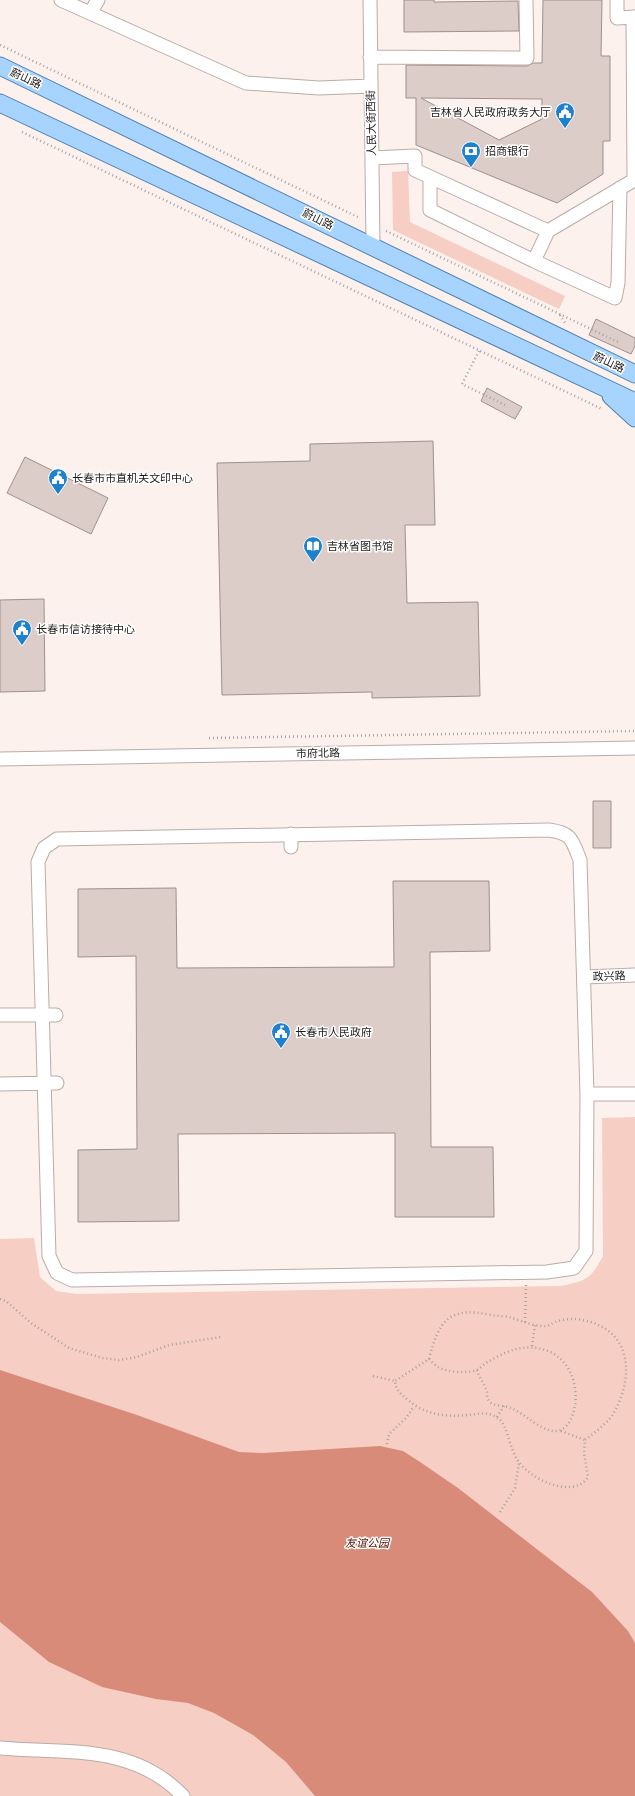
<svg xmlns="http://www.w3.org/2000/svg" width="635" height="1796" font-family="Bitter,'Noto Sans SC',serif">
<rect width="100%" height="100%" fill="#fdf1ee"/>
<!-- green -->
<path fill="#f6cec4" d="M408 171 410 222 565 296 559 309 393 230 392 172Z
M635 1117V1796H0V1239L34 1238 40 1277 56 1291 76 1294 561 1286C586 1281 591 1279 603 1256L602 1118Z"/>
<!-- water -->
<path fill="#d98b79" d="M0 1370 137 1415 239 1452 263 1453 380 1446 403 1451 420 1462 458 1488 592 1592 628 1631 635 1643V1796H315L286 1762 253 1735 214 1713 188 1703 156 1699 102 1687 49 1662 0 1622Z"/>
<!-- building -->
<path fill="#dccdc9" stroke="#9e908d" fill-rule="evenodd" d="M404 0H434V2L518 1 519 31 404 32Z
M543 0H602L601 56H610V141H603V174L557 203 416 145V98H406V65L527 66 533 63H542ZM421 98 542 99V119L499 140Z
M596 319 635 338V346L631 354 589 335Z
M487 388 522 407 515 419 481 401Z
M433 441 435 525H405L407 603 478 602 480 696 372 698V692L222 695 217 463 310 461V444Z
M25 457 108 498 91 534 7 493Z
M44 599 45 691 0 692V600Z
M593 801H611V848H593Z
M393 881H489L490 951 430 952 431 1147H493L494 1217H395V1133L178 1134 179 1221 78 1222V1150L137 1149 136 956 78 957V889L176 888 177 968 394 967Z"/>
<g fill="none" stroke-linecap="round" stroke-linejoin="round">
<!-- minor casing -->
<g stroke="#baaca8" stroke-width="15">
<path id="minor" d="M61 0 246 83 319 88 371 86
M370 0 373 246
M617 0V18L635 17
M90 13 98 0
M370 57 527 58 526 0
M372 158 415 156V170L548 231 534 261 430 210V177
M548 231 634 180 633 17
M534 261 615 298 618 283 620 188
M0 759 635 748
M549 830C572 833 572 840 580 860L587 1094 586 1251 574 1268 547 1272 72 1280 57 1273 49 1256 38 862 44 848 57 839Z
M291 847V834
M584 977 635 975
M0 1015H56
M0 1084 57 1083
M587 1094H635
M0 1748C66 1754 132 1743 183 1796"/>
</g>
<!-- major casing -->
<g stroke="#5181ae" stroke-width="19">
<path id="major" d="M0 66 635 374
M0 103 635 402
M611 396 635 418"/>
</g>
<!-- path -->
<path stroke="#aaa19e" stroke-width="2.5" stroke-dasharray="1 3" stroke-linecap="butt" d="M0 45 360 218
M22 132 602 409
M386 231 618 342
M560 315 566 324
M479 351 462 384 505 405
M209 738 635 731
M0 1299 6 1301 31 1323 69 1348 102 1358 119 1360 137 1357 169 1345 221 1337
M525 1322 526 1285
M532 1346 535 1325
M429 1359C432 1362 435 1365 438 1367 447 1372 467 1374 477 1370 480 1369 483 1365 486 1363 492 1359 499 1356 505 1353 534 1340 566 1350 574 1383 577 1396 576 1409 570 1421 554 1447 529 1415 511 1408 505 1405 493 1407 489 1401 487 1398 487 1394 487 1392 485 1384 479 1378 477 1370
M373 1376 395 1381C396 1391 401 1394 408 1400 425 1415 446 1417 468 1415 478 1414 488 1411 498 1418 508 1425 509 1448 518 1461 530 1479 573 1500 588 1477L584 1453 585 1440C594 1433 605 1425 612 1416 635 1378 633 1329 582 1320 574 1318 563 1319 555 1322 549 1325 548 1327 541 1326 531 1325 522 1321 512 1318 506 1316 498 1316 491 1315 449 1306 439 1320 429 1359L395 1381
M497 1417 504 1406
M561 1431 585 1440
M387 1444 389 1434 407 1417 414 1406
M500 1512 515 1488 519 1463"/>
<!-- minor -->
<use href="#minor" stroke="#fff" stroke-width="13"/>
<!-- major -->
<use href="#major" stroke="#a6d4fe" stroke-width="17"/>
</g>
<!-- icons -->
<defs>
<g id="civic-pin" transform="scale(1)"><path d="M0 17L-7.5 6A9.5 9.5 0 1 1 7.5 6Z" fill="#1e81cd" stroke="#fff"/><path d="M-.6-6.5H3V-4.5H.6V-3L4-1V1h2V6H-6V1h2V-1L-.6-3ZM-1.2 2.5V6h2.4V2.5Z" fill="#fff"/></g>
<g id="bank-pin" transform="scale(1)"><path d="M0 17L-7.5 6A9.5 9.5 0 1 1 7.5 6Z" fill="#1e81cd" stroke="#fff"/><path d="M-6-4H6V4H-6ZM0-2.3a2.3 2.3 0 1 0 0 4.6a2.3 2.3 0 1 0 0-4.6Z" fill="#fff"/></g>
<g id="library-pin" transform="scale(1)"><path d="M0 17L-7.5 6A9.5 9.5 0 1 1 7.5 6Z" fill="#1e81cd" stroke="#fff"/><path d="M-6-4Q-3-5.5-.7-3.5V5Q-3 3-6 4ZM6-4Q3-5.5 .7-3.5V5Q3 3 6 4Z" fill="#fff"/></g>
</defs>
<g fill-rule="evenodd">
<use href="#civic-pin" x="565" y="112"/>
<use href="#bank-pin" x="471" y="151"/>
<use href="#civic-pin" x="58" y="478"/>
<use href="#library-pin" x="313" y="546"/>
<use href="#civic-pin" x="22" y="629"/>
<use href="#civic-pin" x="281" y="1032"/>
</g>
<g text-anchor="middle" stroke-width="3" stroke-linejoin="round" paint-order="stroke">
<!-- street labels -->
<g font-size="11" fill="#201b1a" stroke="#fff">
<text transform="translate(26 78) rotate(25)" y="4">蔚山路</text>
<text transform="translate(371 123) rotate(-91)" y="4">人民大街西街</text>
<text transform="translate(318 219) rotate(26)" y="4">蔚山路</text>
<text transform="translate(609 362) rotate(25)" y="4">蔚山路</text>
<text transform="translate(318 753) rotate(-1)" y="4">市府北路</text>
<text transform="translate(609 976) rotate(-2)" y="4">政兴路</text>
</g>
<!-- poi labels -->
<g font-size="11" fill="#201b1a" stroke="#fff" text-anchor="start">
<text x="551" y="116" text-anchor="end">吉林省人民政府政务大厅</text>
<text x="485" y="155">招商银行</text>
<text x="72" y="482">长春市市直机关文印中心</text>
<text x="327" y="550">吉林省图书馆</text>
<text x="36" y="633">长春市信访接待中心</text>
<text x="295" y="1036">长春市人民政府</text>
</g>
<!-- park labels -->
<g font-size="11" font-style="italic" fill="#581205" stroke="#fff">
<text x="367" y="1547">友谊公园</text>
</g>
</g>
</svg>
